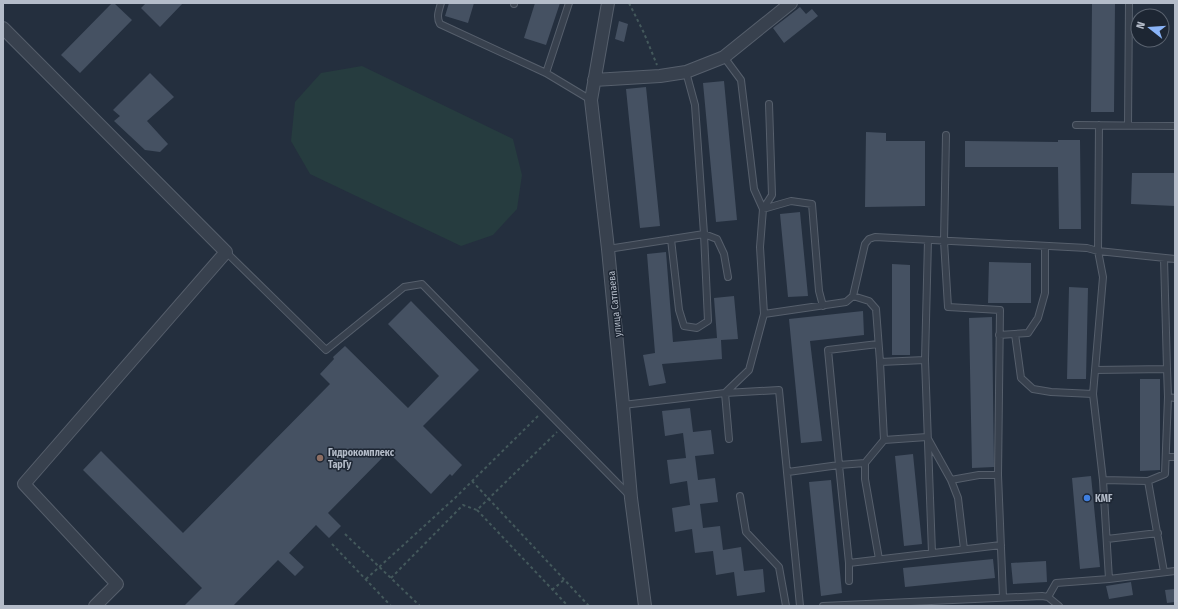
<svg xmlns="http://www.w3.org/2000/svg" width="1178" height="609" font-family="'Fira Sans Condensed',sans-serif">
<rect width="100%" height="100%" fill="#242f3e"/>
<!-- green -->
<path fill="#263c3f" d="M362 66 513 139 522 175 517 209 493 235 461 246 310 174 291 141 295 102 321 73Z"/>
<!-- building -->
<path fill="#455162" d="M112 3H114L132 20 80 73 61 55Z
M146 3H183L160 27 141 8Z
M449 3H474L468 23 445 16Z
M535 3H560L546 45 524 38Z
M1092 3H1115L1114 112H1091Z
M800 7 806 14 812 9 818 16 784 43 773 28Z
M619 21 628 24 624 42 615 39Z
M150 73 174 97 147 121 168 144 160 152 145 150 114 121 120 116 113 110Z
M724 81 737 220 716 222 703 83Z
M646 87 660 226 640 228 626 89Z
M866 132 886 133V141H925V206L865 207Z
M1058 140H1080L1081 229H1059L1058 167H965V141L1058 142Z
M1132 173H1175V206L1131 204Z
M800 212 808 296 788 297 780 214Z
M666 252 673 342 717 338 714 298 734 296 738 339 721 340 722 359 662 364 666 383 649 386 643 355 655 353 647 254Z
M989 262 1031 263V303H988Z
M892 264 910 265V355H892Z
M1069 287 1088 288 1086 379H1067Z
M411 301 479 370 423 426 462 465 452 476 450 474 431 494 388 452 328 513 341 526 329 538 316 525 289 553 304 567 295 576 278 560 233 606H184L202 588 83 470 101 451 183 533 330 384 320 374 334 359 333 357 345 346 408 408 439 376 388 324Z
M863 311 864 335 810 341 822 441 801 443 789 319Z
M992 317 994 467 972 468 969 318Z
M1140 379H1160V470L1140 471Z
M690 408 693 432 711 430 714 454 695 456 698 480 715 478 718 502 700 504 703 528 720 526 723 550 741 547 744 571 763 569 765 592 737 596 734 572 716 575 713 551 695 553 692 529 675 532 672 508 690 505 687 481 670 484 667 460 686 458 683 433 665 436 662 411Z
M913 454 922 544 904 546 895 456Z
M1091 476 1100 567 1080 569 1072 478Z
M831 480 842 593 821 596 809 482Z
M993 559 995 578 905 587 903 568Z
M1046 561 1047 582 1013 584 1011 563Z
M1131 582 1133 595 1109 599 1106 586Z
M1175 589V602L1167 603 1165 590Z"/>
<g fill="none" stroke-linecap="round" stroke-linejoin="round">
<!-- service casing -->
<g stroke="#565f6c" stroke-width="8">
<path id="service" d="M441 3C439 10 436 17 440 24L546 73 591 100
M514 4V3
M724 57 741 80 754 189 763 209 791 201 812 204 819 291 823 306
M686 72 695 105 704 234 717 239 724 254 728 277
M546 73 569 3
M1076 125 1175 126
M1128 125 1129 3
M946 135 944 241 948 307 1000 310 998 475 1003 597
M928 240 925 360 932 553
M608 249 704 234 708 321 697 328 684 326 679 310 671 239
M226 252 326 350 404 287 422 284 630 496
M1164 258 1167 369
M853 296 869 301 876 309 880 362
M764 314 760 247 763 209 772 195 769 104
M1015 334 1021 378 1033 389 1051 392 1093 394
M999 335 1028 333 1038 318 1045 293V246
M878 344 828 350 839 465 865 463 884 440
M925 360 880 362 884 440 927 437 951 480 958 498 964 549
M1095 370 1167 369 1168 397
M623 405 725 393 779 390 800 606
M729 439 725 393 749 370 764 314 846 302 853 296 865 244 869 239 875 237 1087 248 1098 251 1175 259
M1166 457H1175
M865 463V479L879 559
M788 472 839 465 849 563V581
M951 480 979 475H998
M1103 480 1148 481 1165 474 1168 397 1175 398
M1148 481 1164 572
M740 496 746 532 779 567 786 606
M1107 539 1158 533
M849 563 1001 545
M1109 579 1175 571
M1048 597 1056 583 1109 579 1103 480 1093 394 1103 277 1098 251 1099 125
M823 606 1042 596 1048 597 1059 606"/>
</g>
<!-- minor casing -->
<g stroke="#565f6c" stroke-width="14">
<path id="minor" d="M608 3 591 100 608 249 623 405 631 498 645 606
M3 28 226 252 24 484 117 584 95 606
M594 80 660 76 686 72 724 57 791 3"/>
</g>
<!-- path -->
<path stroke="#44595c" stroke-width="2" stroke-dasharray="3 3" stroke-linecap="butt" d="M629 3 644 33 657 65
M472 481 589 606
M477 510 568 606
M345 534 420 606
M332 544 391 606
M391 578 463 505 477 510 557 432
M366 579 455 498 539 415
M552 590 565 579"/>
<!-- service -->
<use href="#service" stroke="#38414e" stroke-width="6"/>
<!-- minor -->
<use href="#minor" stroke="#38414e" stroke-width="12"/>
</g>
<!-- markers -->
<circle fill="#8d6e63" stroke="#1d2633" stroke-width="1.5" cx="320" cy="458" r="4"/>
<circle fill="#3f7fe0" stroke="#1d2633" stroke-width="1.5" cx="1087" cy="498" r="4"/>
<g text-anchor="middle" stroke-width="3" stroke-linejoin="round" paint-order="stroke">
<!-- street labels -->
<g font-size="10" fill="#b4bcc9" stroke="#1d2633">
<text transform="translate(614 304) rotate(-96)" y="4">улица Сатпаева</text>
</g>
<!-- poi labels -->
<g font-size="10" font-weight="bold" fill="#b4bcc9" stroke="#1d2633" text-anchor="start">
<text x="328" y="456">Гидрокомплекс<tspan x="328" dy="12">ТарГу</tspan></text>
<text x="1095" y="502">KMF</text>
</g>
</g>
<!-- border -->
<rect width="1178" height="609" fill="none" stroke="#b4bcc9" stroke-width="8"/>
<!-- north arrow -->
<g transform="translate(1150 28) rotate(287)"><circle r="19" fill="#1d2633" stroke="#59626f"/>
<path d="M0-3L7 15L0 10L-7 15Z" fill="#8ab4f8"/>
<text y="-6" font-size="11" font-weight="bold" text-anchor="middle" fill="#b4bcc9">N</text>
</g>
</svg>
